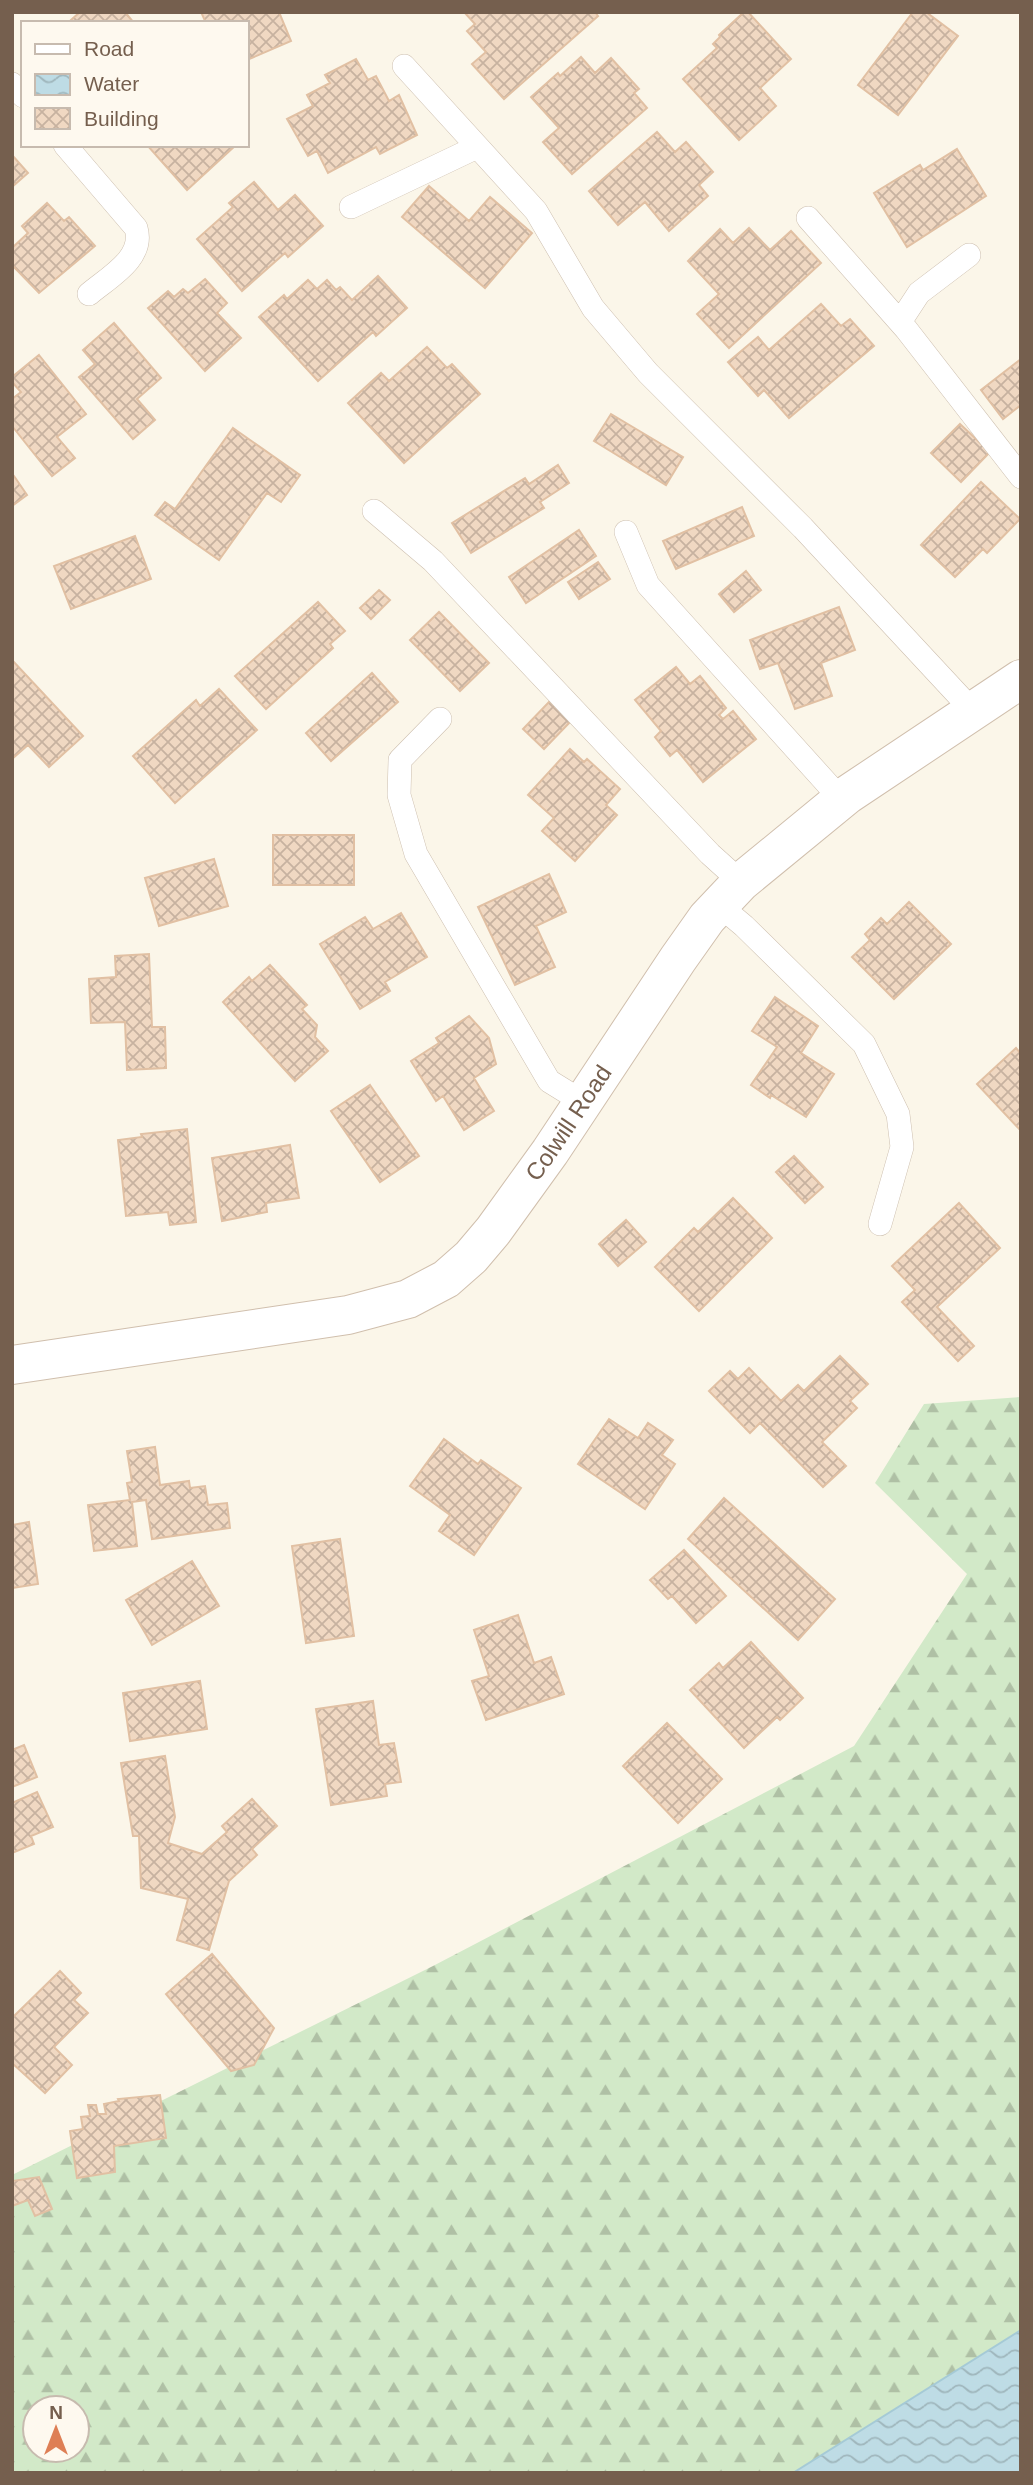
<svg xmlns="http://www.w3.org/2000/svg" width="1033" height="2485" font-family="Arial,sans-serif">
<defs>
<pattern id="forest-firs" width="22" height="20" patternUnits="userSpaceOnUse" patternTransform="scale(1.75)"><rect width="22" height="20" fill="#d2e9c8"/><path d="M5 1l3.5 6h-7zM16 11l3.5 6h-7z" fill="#afc0a5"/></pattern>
<pattern id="water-waves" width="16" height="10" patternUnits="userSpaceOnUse" patternTransform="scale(1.75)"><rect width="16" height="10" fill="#bedce5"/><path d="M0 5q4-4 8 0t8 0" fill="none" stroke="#9fb6bc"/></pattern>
<pattern id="building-cross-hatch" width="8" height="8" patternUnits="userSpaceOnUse" patternTransform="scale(1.75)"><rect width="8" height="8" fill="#f0d8c2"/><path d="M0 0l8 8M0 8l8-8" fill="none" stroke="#c7b2a0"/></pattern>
</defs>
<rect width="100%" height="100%" fill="#fbf6e9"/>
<!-- forest -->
<path fill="url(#forest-firs)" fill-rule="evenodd" d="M1021 1397V2330L793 2473H12V2175L433 1966 854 1746 967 1574 875 1483 924 1404ZM35 2408H77V2450H35Z"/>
<!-- water -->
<path fill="url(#water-waves)" stroke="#a5cad6" stroke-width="2" d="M1021 2330V2473H793Z"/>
<!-- building -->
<path fill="url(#building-cross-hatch)" stroke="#e1c0a3" stroke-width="2" d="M125 12 134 23H73L71 20 80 12Z
M201 12H279L291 41 247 60V23H206Z
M464 12H595L598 16 504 99 472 64 486 52 467 31 475 24Z
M744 12H748L791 59 760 88 776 106 739 140 683 79 717 48 713 44 720 37 719 35Z
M913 12H926L958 36 898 115 858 85Z
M581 57 595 73 611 58 639 89 634 93 647 108 572 174 543 142 559 128 531 97 558 73 560 76Z
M356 59 368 80 376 76 389 101 399 95 417 135 380 154 376 147 328 173 317 151 308 156 287 119 313 106 307 95 330 83 325 75Z
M657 132 675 152 686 142 713 172 699 185 708 196 669 231 645 202 618 225 589 191Z
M147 145H236L187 190Z
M957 149 986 196 907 247 874 193 920 165 923 170Z
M12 155 28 173 12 187Z
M254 182 278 210 295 195 323 226 288 257 285 253 242 291 197 239 233 207 229 203Z
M429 186 469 221 490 197 532 233 485 288 402 217Z
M47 203 64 221 69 217 95 246 39 293 12 265V248L28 233 22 226Z
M749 228 770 250 791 231 821 263 729 348 697 314 719 294 688 261 720 229 733 243Z
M378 276 407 308 376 336 373 332 318 381 259 317 284 295 287 299 308 280 317 289 327 280 336 290 340 287 352 300Z
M205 279 227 303 217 313 241 338 205 371 148 308 168 291 174 297 183 289 188 293Z
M821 304 841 326 850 319 874 346 789 418 764 390 758 396 728 362 758 337 769 350Z
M114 323 161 378 137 399 155 420 133 439 79 377 95 364 83 350Z
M427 347 447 368 452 364 480 394 404 463 348 403 381 373 389 381Z
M39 355 86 414 57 437 75 458 52 476 12 426V399L21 392 12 382V377Z
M1021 359V405L1003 419 981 390Z
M611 414 683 457 666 485 594 441Z
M960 424 990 452 961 482 931 453Z
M233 428 300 475 281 502 267 493 219 560 155 515 165 502 175 509Z
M558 465 569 483 540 502 544 508 471 553 452 523 525 478 529 484Z
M14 476 27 495 12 506V477Z
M981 482 1020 519 987 553 983 549 955 577 921 545Z
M742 507 754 536 676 569 663 541Z
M579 530 596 556 526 603 509 577Z
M135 536 151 579 71 609 54 566Z
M598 562 610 579 579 599 568 582Z
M746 571 761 590 734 612 719 594Z
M379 590 390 600 371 619 360 608Z
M318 602 345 631 330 644 333 648 266 709 235 676Z
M839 607 855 650 821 663 832 696 795 709 778 663 760 669 750 640Z
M439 612 489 663 460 691 410 640Z
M12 660 83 736 49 767 28 745 12 759Z
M676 667 690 684 700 676 726 708 719 715 723 719 733 711 756 739 703 782 677 750 670 756 655 737 661 731 635 700Z
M372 673 398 702 331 761 306 733Z
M219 689 257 730 175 803 133 756 196 700 200 706Z
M550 701 571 721 544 749 523 729Z
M570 749 584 762 587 759 620 789 606 805 617 815 575 861 542 831 554 818 528 795Z
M273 835H354V885H273Z
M214 859 228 906 159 926 145 878Z
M549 874 566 912 536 926 555 967 515 985 478 907Z
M909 902 951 944 894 999 852 957 870 940 865 934 881 918 887 924Z
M401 913 427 957 385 982 390 991 360 1009 320 944 365 917 373 929Z
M149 954 152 1027H165L166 1068 127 1070 125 1022 91 1023 89 979 116 977 115 956Z
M270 965 307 1005 302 1009 317 1025 315 1037 328 1051 295 1081 223 1002 249 977 252 981Z
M775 997 818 1026 801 1053 834 1074 806 1117 771 1095 770 1098 751 1085 777 1047 752 1031Z
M469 1016 489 1038 496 1064 474 1078 494 1111 464 1130 443 1096 436 1101 411 1061 439 1043 436 1038Z
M1016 1048 1021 1054V1131L977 1084Z
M370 1085 419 1156 380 1182 331 1111Z
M187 1129 196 1222 170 1225 168 1212 126 1216 118 1140 142 1137 141 1134Z
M290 1145 299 1198 266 1203 267 1212 222 1221 212 1158Z
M794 1156 823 1187 805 1203 776 1172Z
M733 1198 772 1238 699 1311 655 1267 694 1228 698 1232Z
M959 1203 1000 1248 937 1307 974 1346 958 1361 902 1302 915 1290 892 1266Z
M626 1220 646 1242 618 1266 599 1244Z
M840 1356 868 1384 850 1401 857 1408 822 1442 846 1466 823 1487 760 1423 750 1433 709 1391 730 1371 738 1379 749 1368 781 1401 798 1385 804 1391Z
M609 1419 638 1438 648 1423 673 1440 662 1455 675 1464 645 1509 578 1464Z
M444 1439 478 1464 481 1460 521 1488 474 1555 439 1531 450 1515 410 1486Z
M155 1447 160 1485 189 1481 190 1488 205 1486 208 1505 227 1503 230 1528 152 1539 146 1500 132 1502 137 1546 94 1551 88 1505 130 1500 127 1483 132 1482 127 1451Z
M724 1498 835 1599 798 1640 688 1539Z
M29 1522 38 1584 12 1588V1525Z
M340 1539 354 1636 306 1643 292 1546Z
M684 1550 726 1596 696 1623 672 1596 668 1599 650 1580Z
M192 1561 219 1606 152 1645 126 1600Z
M518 1615 534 1663 551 1657 564 1694 486 1720 472 1681 489 1676 474 1630Z
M751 1642 803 1698 780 1720 777 1717 744 1748 690 1690 719 1663 723 1668Z
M200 1681 207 1729 130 1741 123 1693Z
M373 1701 379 1745 394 1743 401 1782 385 1784 387 1796 331 1805 316 1709Z
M667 1723 722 1779 678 1823 623 1766Z
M24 1745 37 1777 12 1787V1750Z
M165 1756 175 1817 168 1843 202 1854 227 1832 222 1826 252 1799 277 1826 252 1849 257 1855 229 1881 209 1950 177 1940 188 1899 141 1888 139 1836H133L121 1763Z
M37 1792 53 1827 31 1836 34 1844 12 1853V1803Z
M212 1954 274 2028 254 2065 231 2071 166 1994Z
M60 1971 81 1993 74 2000 88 2013 54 2047 72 2065 45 2093 12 2063V2018Z
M160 2095 166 2138 114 2146 115 2172 77 2178 70 2131 83 2129 81 2117 90 2116 88 2105H96L98 2114H106L104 2104 119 2101 118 2099Z
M39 2177 52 2209 35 2216 28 2200 12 2206V2181Z"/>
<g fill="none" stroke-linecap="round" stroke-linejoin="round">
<!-- lane casing -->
<g stroke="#cdbfaf" stroke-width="24">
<path id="lane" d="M404 66 536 211 593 308 648 373 803 528 973 711
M12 84 23 96
M65 145 136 228C145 258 109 277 89 294
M351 207 477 147
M808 218 906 329 1021 477
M900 322 919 293 969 255
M374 511 433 561 710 854 741 882
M626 532 648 585 841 799
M440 719 400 760 399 795 416 854 549 1081 583 1102
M719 905 744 926 864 1044 898 1114 902 1147 880 1224"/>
</g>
<!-- secondary casing -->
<g stroke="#d0bfad" stroke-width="40">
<g id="secondary">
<path id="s1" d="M12 1365 348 1315 408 1299 446 1279 471 1257 493 1231 550 1152 678 959 707 918 741 882 847 795 1021 679"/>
</g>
</g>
<!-- lane -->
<use href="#lane" stroke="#fff" stroke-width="23"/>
<!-- secondary -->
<use href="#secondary" stroke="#fff" stroke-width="38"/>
</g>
<g text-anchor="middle" stroke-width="5" stroke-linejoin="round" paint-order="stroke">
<!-- street labels -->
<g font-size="24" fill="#755f4e" stroke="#fef9ef">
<text dy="8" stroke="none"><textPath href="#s1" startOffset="644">Colwill Road</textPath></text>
</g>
</g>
<!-- border -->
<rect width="1033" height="2485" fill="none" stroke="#755f4e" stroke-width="28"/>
<!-- legend -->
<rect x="21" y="21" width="228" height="126" fill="#fef9ef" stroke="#c7bbaf" stroke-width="2"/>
<rect x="35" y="44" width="35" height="10" fill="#ffffff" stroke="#c7bbaf" stroke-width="2"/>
<text x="84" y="56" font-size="21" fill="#755f4e">Road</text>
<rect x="35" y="74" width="35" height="21" fill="url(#water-waves)" stroke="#c7bbaf" stroke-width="2"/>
<text x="84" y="91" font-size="21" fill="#755f4e">Water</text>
<rect x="35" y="108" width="35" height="21" fill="url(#building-cross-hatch)" stroke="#c7bbaf" stroke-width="2"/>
<text x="84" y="126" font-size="21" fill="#755f4e">Building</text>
<!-- north arrow -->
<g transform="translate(56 2429)"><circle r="33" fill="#fef9ef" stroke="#c7bbaf" stroke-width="2"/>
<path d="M0-5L12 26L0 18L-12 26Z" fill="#de7f55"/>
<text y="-10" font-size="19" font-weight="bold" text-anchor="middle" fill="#755f4e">N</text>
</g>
</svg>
